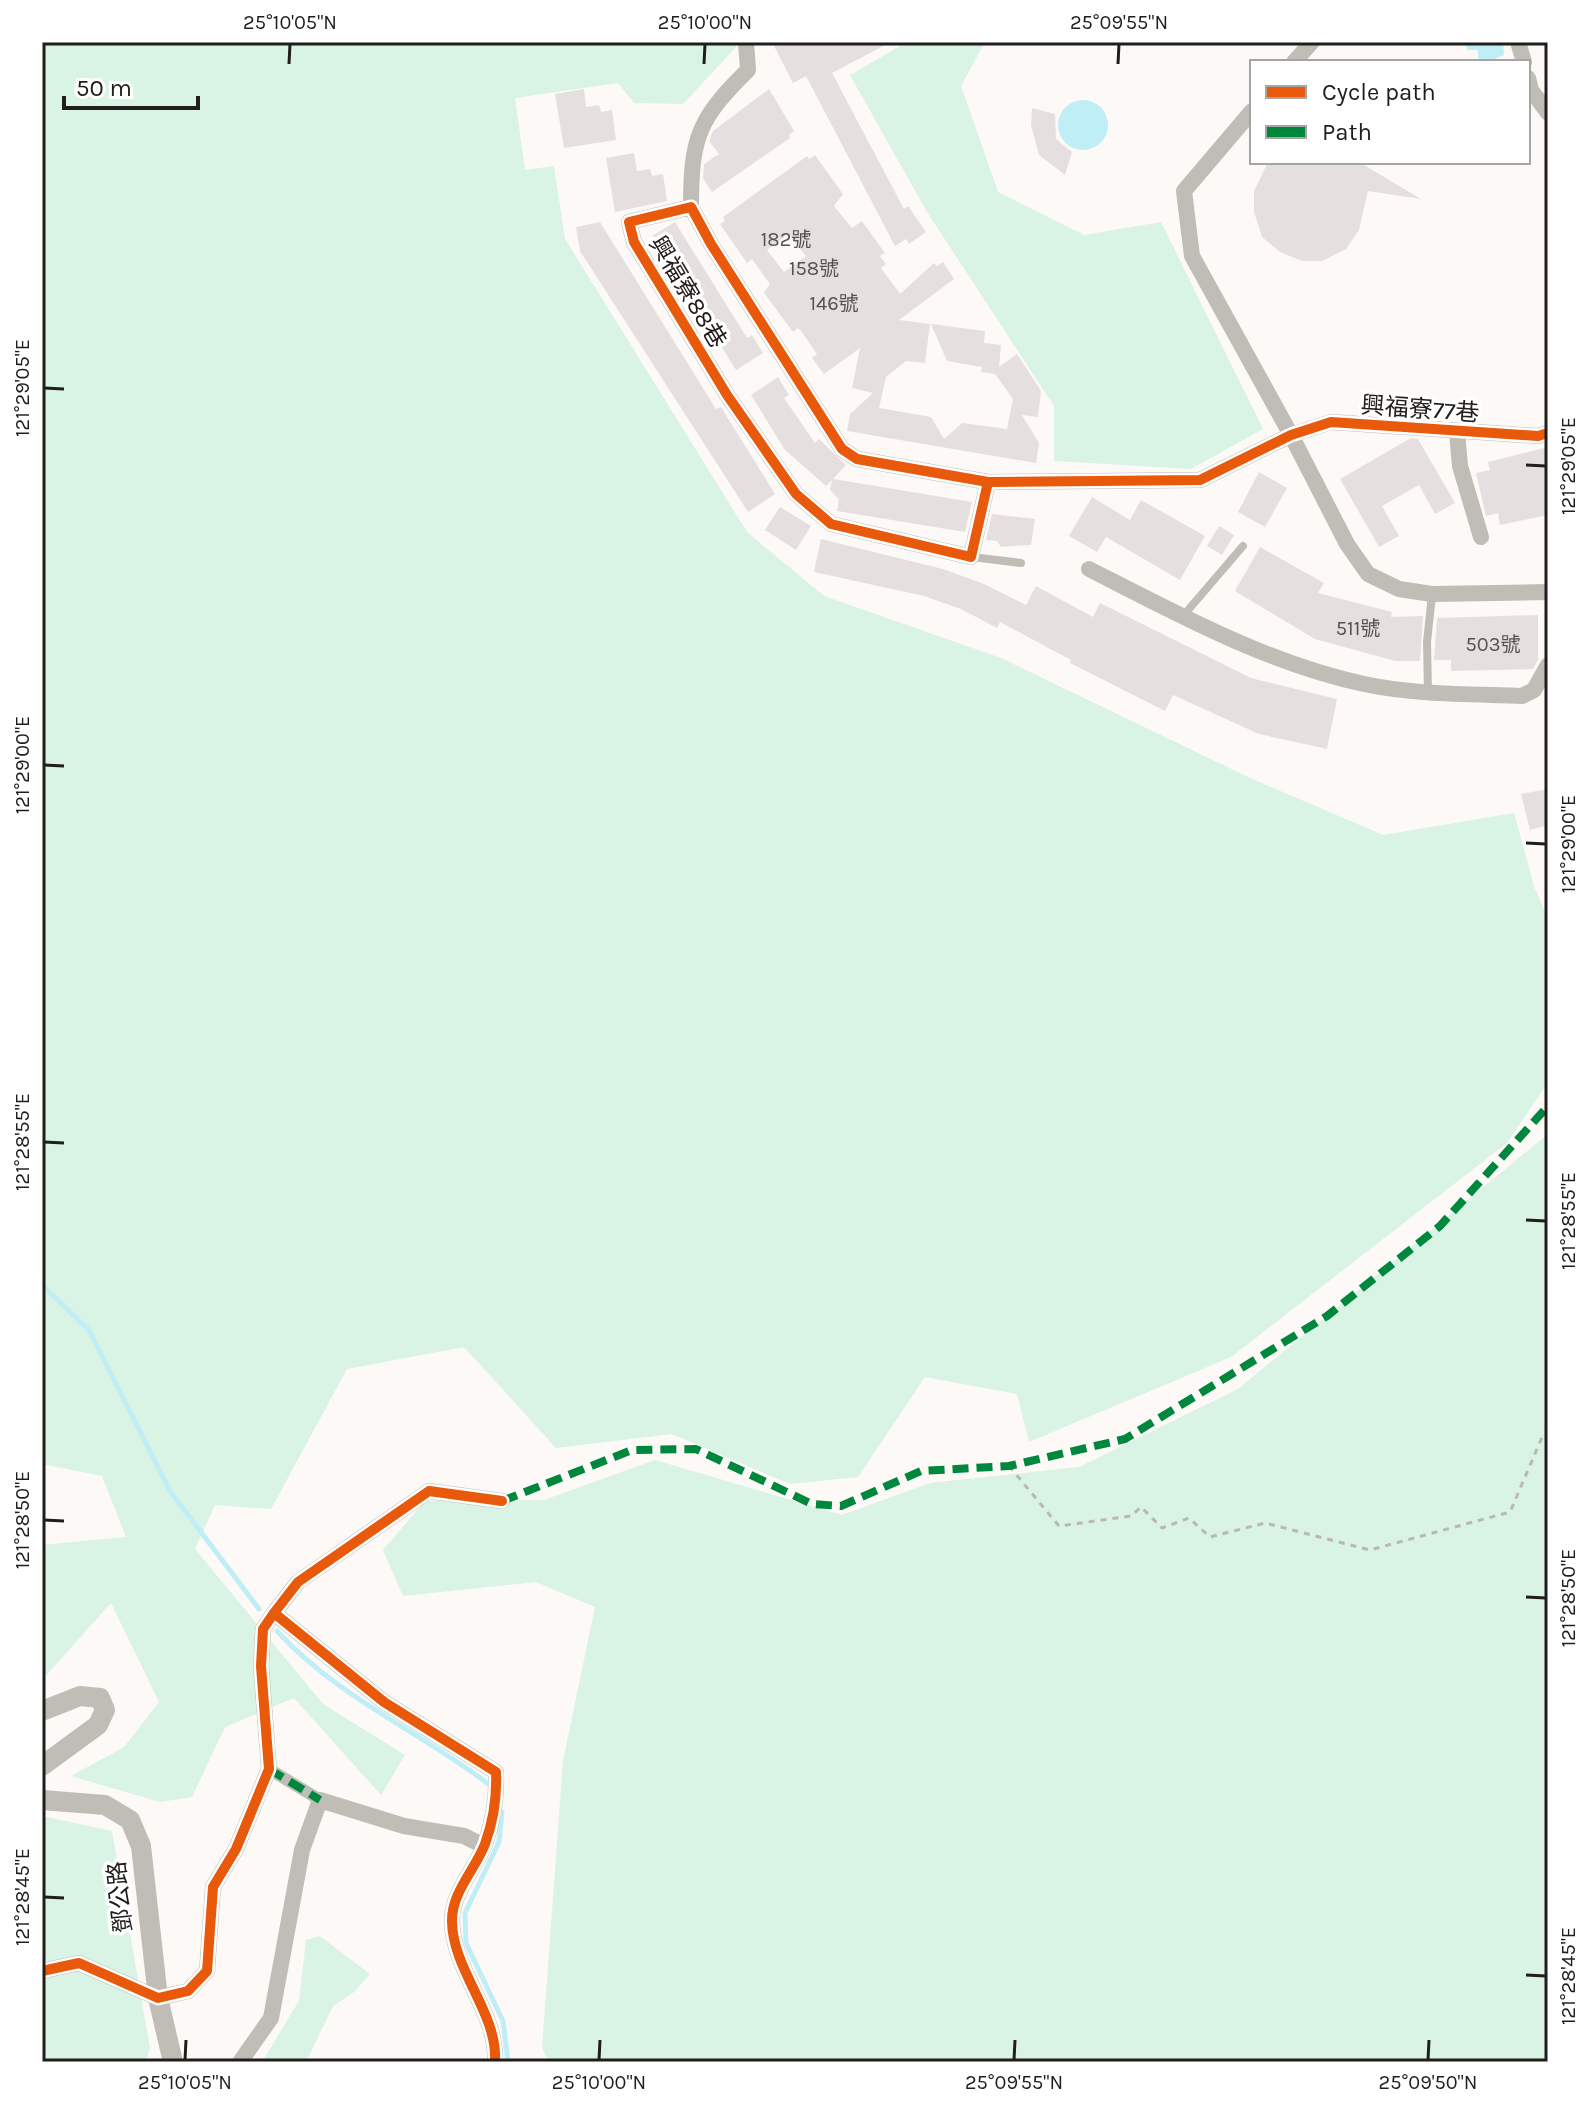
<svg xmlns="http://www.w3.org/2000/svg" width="1590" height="2104" font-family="Karla,'Noto Sans TC',sans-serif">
<rect width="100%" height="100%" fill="#fcf9f7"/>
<!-- green -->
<path fill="#d9f3e4" d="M42 42H736V47L683 104 634 103 618 83 515 98 525 170 554 166 565 239 747 532 824 596 1001 658 1250 778 1383 835 1514 813 1535 889 1548 918V1082L1507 1143 1231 1357 1029 1442 1017 1394 925 1377 858 1477 790 1484 672 1434 556 1448 464 1347 347 1369 271 1509 215 1505 195 1549 323 1704 405 1755 381 1795 294 1698 225 1727 192 1797 160 1802 71 1776 124 1747 159 1702 111 1603 42 1680V1545L126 1537 102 1476 42 1464Z
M907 42H985L961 86 998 192 1084 235 1161 222 1263 429 1191 469 1054 461V406L927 212 850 75Z
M1548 1134V2062H549L542 2048 563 1761 595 1607 536 1582 403 1596 383 1550 425 1501 544 1500 655 1460 842 1515 930 1483 1079 1467 1238 1389Z
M42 1816 112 1831 150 2048 146 2062H42Z
M320 1936 370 1974 354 1992 333 2006 306 2062H262L299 2001 306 1940Z"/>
<!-- water -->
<path fill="#c0eef6" d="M1468 42H1503L1504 55 1489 61 1478 58V50H1468L1465 44Z
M1058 125a25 25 0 1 1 50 0a25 25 0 1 1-50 0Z"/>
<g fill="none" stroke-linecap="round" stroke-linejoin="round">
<!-- stream -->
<path stroke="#c0eef6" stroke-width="5" d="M42 1285 89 1330 170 1491 259 1609
M277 1631C337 1697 421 1732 491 1786
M502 1812 499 1842 465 1913 466 1943 503 2021 508 2062"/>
</g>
<!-- building -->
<path fill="#e5e0df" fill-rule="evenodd" d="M772 42H891L832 73 904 209 908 206 926 232 909 244 906 239 895 246 806 76 793 83Z
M584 89 586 107 599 105 601 112 612 110 616 140 564 148 555 94Z
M769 89 794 131 789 135 790 138 712 192 703 178 704 164 719 154 709 141 713 131Z
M1032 108 1055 114 1056 139 1072 152 1065 175 1039 155 1031 125Z
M634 153 637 171 650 169 652 176 663 174 667 201 615 212 606 158Z
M815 155 843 194 834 206 852 228 862 221 885 253 880 256 886 264 881 268 900 294 934 263 937 266 943 262 954 279 899 320 930 324 925 363 906 361 886 377 879 408 931 417 944 439 962 423 1007 429 1013 399 995 374 981 372 982 367 947 361 931 324 985 331 984 343 1001 345 999 367 1017 354 1041 391 1038 417 1022 415 1039 443 1036 463 847 431 850 414 873 393 852 388 860 348 824 374 812 358 817 354 801 331 798 328 793 332 764 293 770 284 752 259 747 263 720 224 725 221 723 217 807 156 809 159ZM788 234 806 256 784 272 767 250Z
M1268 162H1359L1421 199 1368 191 1359 230 1346 249 1322 261H1302L1280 252 1262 237 1254 212V191Z
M600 222 716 409 721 407 775 494 748 512 580 251 576 227Z
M675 222 747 338 752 335 763 353 736 370 652 236Z
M778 377 789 395 784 398 815 443 819 439 846 465 833 479 972 502 965 532 837 511 839 499 830 490 832 480 826 486 785 450 751 395Z
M1411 438 1418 439 1455 503 1435 514 1419 485 1382 506 1399 536 1379 547 1340 479Z
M1548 447V515L1500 525 1498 513 1486 516 1476 473 1490 470 1488 462Z
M1259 472 1287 488 1265 527 1238 512Z
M1092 497 1130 520 1141 500 1205 536 1180 580 1106 537 1097 552 1069 536Z
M780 507 811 526 796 550 765 530Z
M992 514 1035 519 1031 545 1001 547 997 541 986 540Z
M1219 526 1234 535 1222 555 1207 546Z
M821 539 943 569 984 584 1026 605 1036 586 1093 617 1100 603 1251 678 1337 699 1327 749 1259 734 1173 695 1165 711 1070 663 1071 660 1000 622 997 628 961 609 924 596 814 572Z
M1260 547 1324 583 1318 593 1392 612 1391 617 1423 616 1420 661H1395L1315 639 1235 591Z
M1538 615V660L1533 669 1451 671V660H1434L1437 618Z
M1548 789V825L1530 830 1521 794Z"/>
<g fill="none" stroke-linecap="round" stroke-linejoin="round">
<!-- path -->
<path stroke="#bab8b3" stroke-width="3" stroke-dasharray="6 6" stroke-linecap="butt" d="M1009 1466 1059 1526 1131 1516 1141 1507 1162 1528 1189 1518 1210 1537 1265 1523 1370 1550 1510 1512 1543 1435 1548 1430"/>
<!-- service -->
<path stroke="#bfbdb6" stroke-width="8" d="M972 557 1021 563
M1183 616 1243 546
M1428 692 1427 642 1432 595"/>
<!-- pedestrian -->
<path stroke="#bfbdb6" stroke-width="12" d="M269 1769 320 1800"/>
<!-- minor -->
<path stroke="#bfbdb6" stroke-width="16" d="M1518 42 1524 62
M1294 62 1312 42
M1528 78 1531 90 1548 113
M1252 111 1184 191 1192 256 1291 435 1347 544 1368 574 1399 589 1432 594 1548 592
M691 207C691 138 698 119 748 70L746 42
M1457 432 1460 466 1481 537
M988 482 971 557 831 524 796 494 727 395 634 242 629 222 691 207 711 244 842 449 857 459 988 482 1200 480 1291 435 1331 422 1538 436 1548 433
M1089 569C1175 613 1269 664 1364 684 1416 695 1470 694 1522 696L1534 690 1548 665
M42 1971 79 1963 158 1998 188 1991 207 1971 213 1887 236 1849 269 1769 261 1666 263 1629 274 1613
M240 2062 271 2018 302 1850 320 1800 404 1826 464 1836 484 1846
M495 2062C498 2013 453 1971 452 1922 451 1893 475 1870 485 1844 493 1822 497 1796 496 1772L384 1702 274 1613 298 1582 429 1491 502 1501"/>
<!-- tertiary -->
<path stroke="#bfbdb6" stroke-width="20" d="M42 1711 80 1696 100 1698 105 1710 98 1725 42 1766
M42 1800 105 1805 130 1820 141 1846 158 1998 173 2062"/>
<!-- quiet -->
<path stroke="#00873e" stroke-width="8" stroke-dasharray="16 8" stroke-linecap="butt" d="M502 1501 632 1450 696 1449 812 1504 841 1506 921 1471 1009 1466 1125 1439 1327 1316 1440 1226 1548 1106
M269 1769 320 1800"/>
<!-- cycleway casing -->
<g stroke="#fff" stroke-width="15">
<path id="cycleway" d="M988 482 971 557 831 524 796 494 727 395 634 242 629 222 691 207 711 244 842 449 857 459 988 482 1200 480 1291 435 1331 422 1538 436 1548 433
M42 1971 79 1963 158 1998 188 1991 207 1971 213 1887 236 1849 269 1769 261 1666 263 1629 274 1613
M495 2062C498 2013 453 1971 452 1922 451 1893 475 1870 485 1844 493 1822 497 1796 496 1772L384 1702 274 1613 298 1582 429 1491 502 1501"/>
</g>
<!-- cycleway -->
<use href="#cycleway" stroke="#e8590c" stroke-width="10"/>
</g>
<!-- ticks -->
<path fill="none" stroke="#211d1a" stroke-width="3" d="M289 64 290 44M704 64 705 44M1118 64 1119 44M44 388 64 389M1526 465 1546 466M44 765 64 766M1526 843 1546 844M44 1142 64 1143M1526 1220 1546 1221M44 1520 64 1521M1526 1597 1546 1598M44 1897 64 1898M1526 1975 1546 1976M185 2060 186 2040M599 2060 600 2040M1014 2060 1015 2040M1428 2060 1429 2040"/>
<g text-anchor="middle" stroke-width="7" stroke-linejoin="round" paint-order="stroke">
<!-- number labels -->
<g font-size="20" fill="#54504d">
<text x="786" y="246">182號</text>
<text x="814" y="275">158號</text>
<text x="834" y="310">146號</text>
<text x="1358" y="635">511號</text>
<text x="1493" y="651">503號</text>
</g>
<!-- street labels -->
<g font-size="24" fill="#211d1a" stroke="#fff">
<text transform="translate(688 292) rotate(59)" y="8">興福寮88巷</text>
<text transform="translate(1420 409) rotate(4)" y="8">興福寮77巷</text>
<text transform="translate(120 1897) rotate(-96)" y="8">鄧公路</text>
</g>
</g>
<!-- border -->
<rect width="1590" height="2104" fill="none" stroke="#ffffff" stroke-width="88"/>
<!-- legend -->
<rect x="1250" y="60" width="280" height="104" fill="#ffffff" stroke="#a6a5a3" stroke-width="2"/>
<rect x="1266" y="86" width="40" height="12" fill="#e8590c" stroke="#a6a5a3" stroke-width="2"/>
<text x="1322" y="100" font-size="24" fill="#211d1a">Cycle path</text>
<rect x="1266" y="126" width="40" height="12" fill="#00873e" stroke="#a6a5a3" stroke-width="2"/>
<text x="1322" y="140" font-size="24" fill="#211d1a">Path</text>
<!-- scale -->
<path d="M64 96v12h134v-12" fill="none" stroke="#211d1a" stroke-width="4"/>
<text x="76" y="96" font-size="24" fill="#211d1a" stroke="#ffffff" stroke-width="6" paint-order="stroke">50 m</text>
<rect x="44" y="44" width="1502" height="2016" fill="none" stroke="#211d1a" stroke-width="3"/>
<g font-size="20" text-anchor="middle" fill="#211d1a">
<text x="290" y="29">25°10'05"N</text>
<text x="705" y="29">25°10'00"N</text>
<text x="1119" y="29">25°09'55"N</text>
<text transform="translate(22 388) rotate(-90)" y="7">121°29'05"E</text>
<text transform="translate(1568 466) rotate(-90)" y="7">121°29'05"E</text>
<text transform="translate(22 765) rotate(-90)" y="7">121°29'00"E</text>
<text transform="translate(1568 844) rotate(-90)" y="7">121°29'00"E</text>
<text transform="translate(22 1142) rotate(-90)" y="7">121°28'55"E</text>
<text transform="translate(1568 1221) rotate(-90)" y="7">121°28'55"E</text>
<text transform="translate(22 1520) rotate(-90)" y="7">121°28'50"E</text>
<text transform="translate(1568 1598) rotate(-90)" y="7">121°28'50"E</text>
<text transform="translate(22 1897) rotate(-90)" y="7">121°28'45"E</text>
<text transform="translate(1568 1976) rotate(-90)" y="7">121°28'45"E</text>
<text x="185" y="2089">25°10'05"N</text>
<text x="599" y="2089">25°10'00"N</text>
<text x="1014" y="2089">25°09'55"N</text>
<text x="1428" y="2089">25°09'50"N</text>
</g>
</svg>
